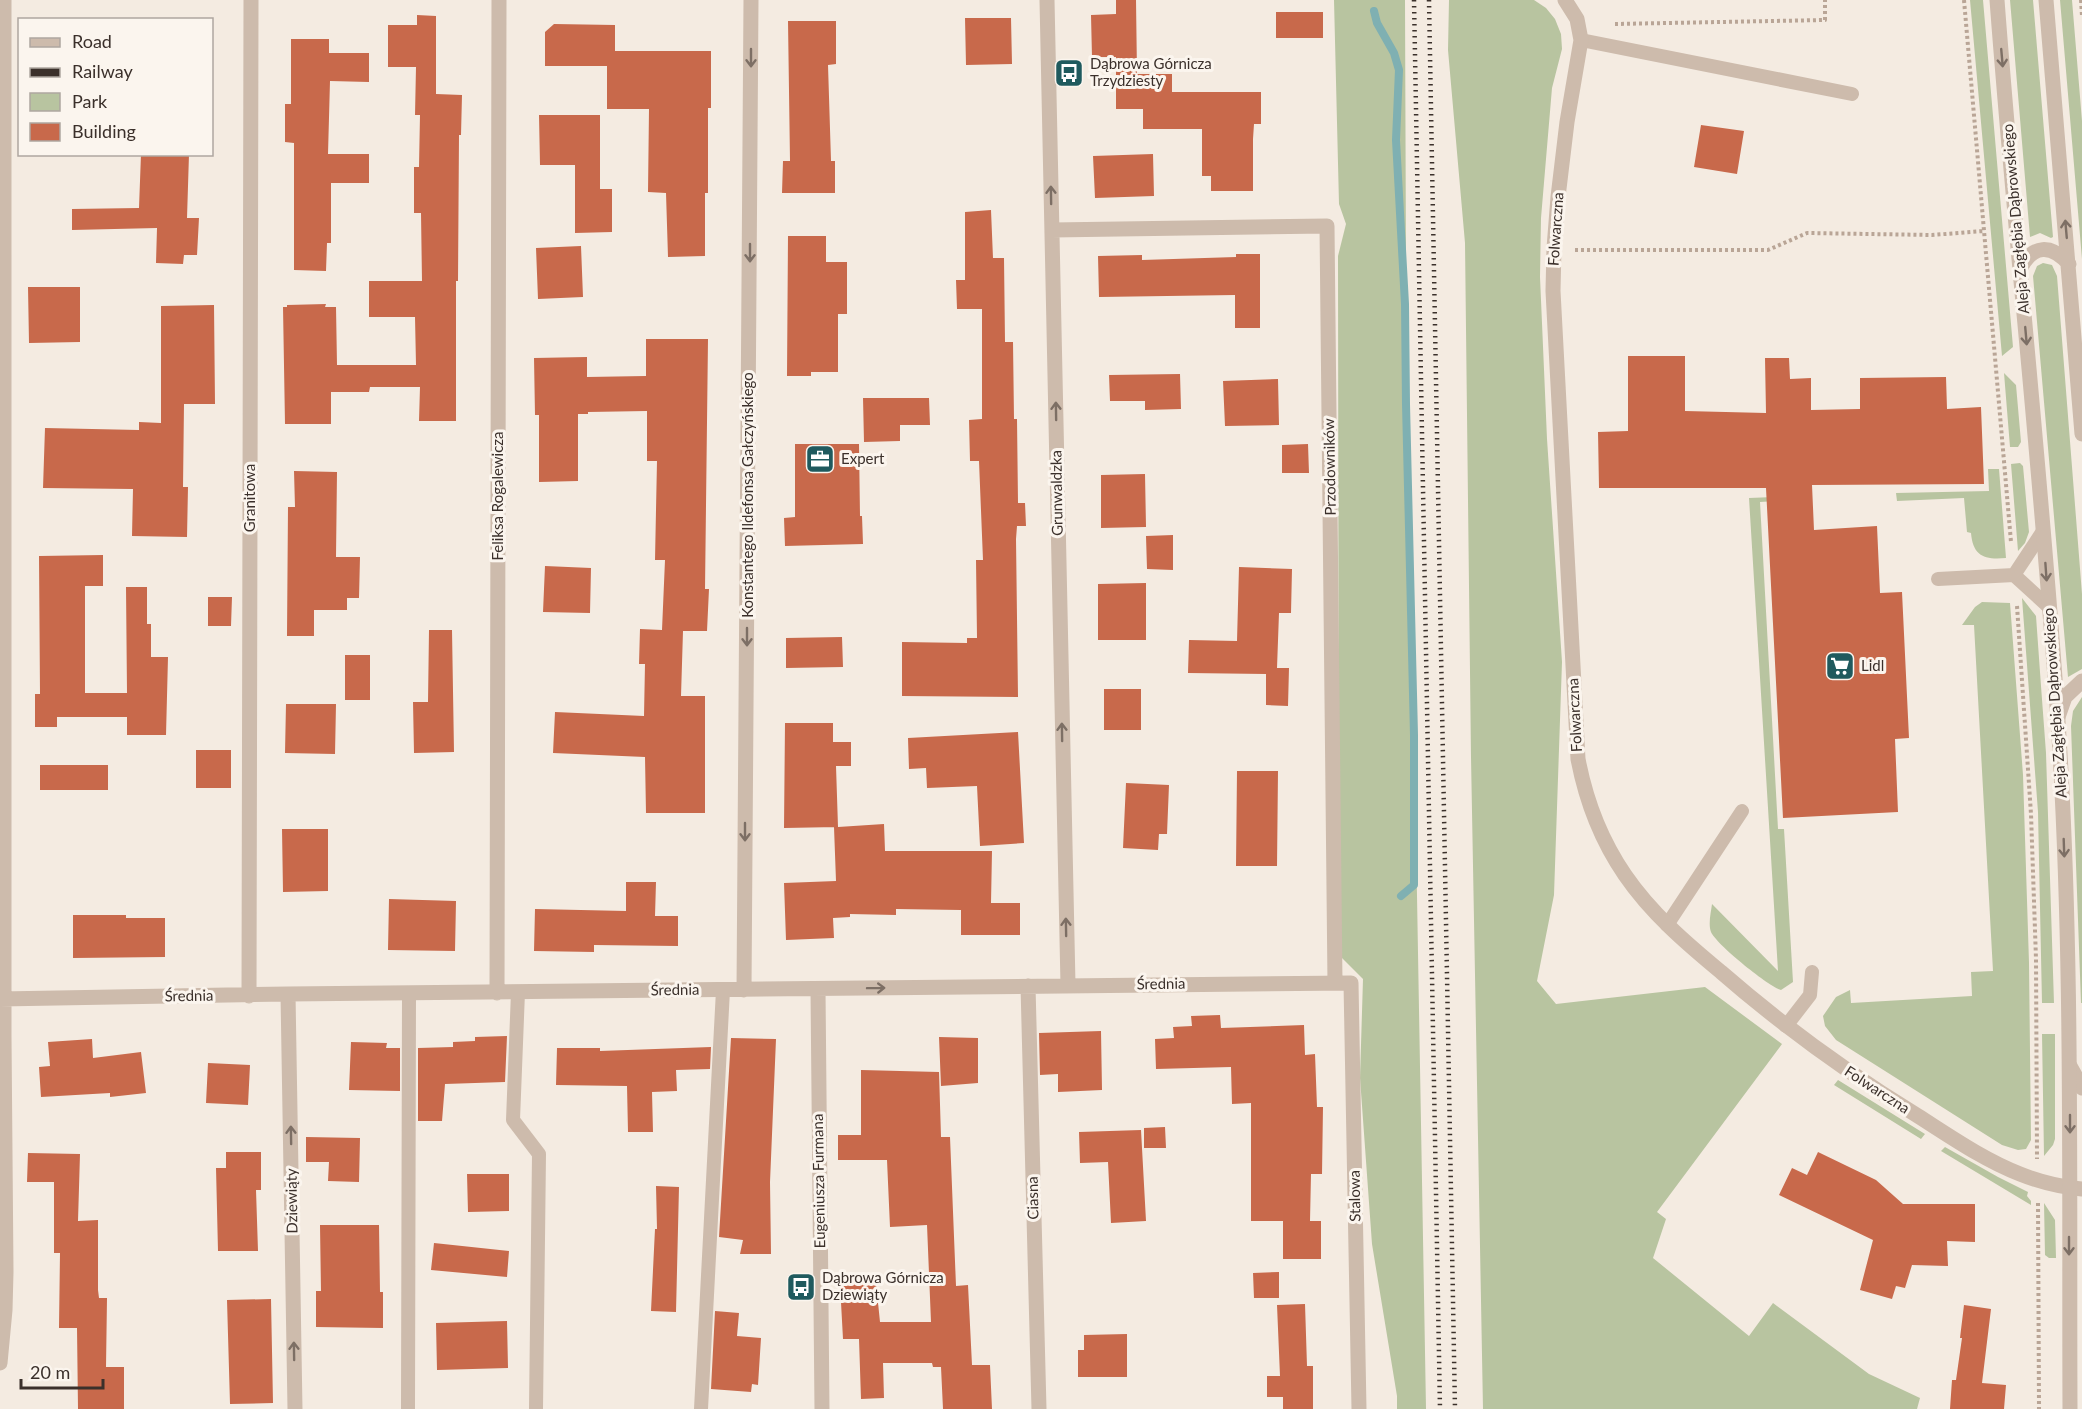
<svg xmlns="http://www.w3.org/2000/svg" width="2082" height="1409" font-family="Lato,sans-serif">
<rect width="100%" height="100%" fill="#f4ebe1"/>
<!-- green -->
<path fill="#b8c4a0" d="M1334 0H1405L1406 268 1426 1409H1397V1396L1372 1244 1360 1078 1363 979 1339 955 1338 256 1346 224 1339 204Z
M1449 0H1534L1546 8 1555 19 1561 34 1562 49 1552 88 1541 218 1540 277 1547 439 1562 662 1554 895 1537 981 1556 1004 1705 987 1782 1044 1657 1212 1666 1219 1653 1258 1749 1336 1773 1303 1869 1374 1920 1398 1917 1409H1483L1471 757 1465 243 1448 50Z
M1970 0H1983L2013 347 2002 356Z
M2010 0H2033L2053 237 2051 238 2040 233 2030 237Z
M2060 0H2072L2082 121V259Z
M2043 263 2052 265 2057 276 2082 594V669L2068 677 2033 276 2037 266Z
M2004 373 2016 385 2021 442 2018 447H2010Z
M2020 463 2023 466 2029 532 2025 543 2018 551 2011 464Z
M1988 469H1999L2006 558C1984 560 1973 556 1971 533L1967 532 1964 498 1897 501 1896 493 1989 491Z
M1804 496V499L1760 502 1778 829H1784L1793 982 1781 990C1768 986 1716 944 1711 932 1708 924 1711 912 1712 904L1778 971 1749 498Z
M2022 598 2036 616 2041 686 2046 753 2054 1003H2042L2038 812Z
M1982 602 2010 603 2023 775 2029 963 2031 1140 2026 1149 2018 1150 2002 1145 1836 1040 1825 1026 1823 1016 1836 997 1850 990 1851 1003 1972 996 1971 972 1993 971 1974 625H1962L1975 607Z
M2082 697V1003H2081L2071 726 2073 711Z
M2042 1034H2055V1139L2053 1145 2044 1156Z
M1838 1080 1925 1134 1921 1139 1834 1085Z
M1945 1147 1998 1177 2028 1192 2027 1196 2031 1201V1205L1941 1151Z
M2044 1203 2055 1220 2056 1258H2049L2045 1255Z"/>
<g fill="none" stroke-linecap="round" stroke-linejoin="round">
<!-- stream -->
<path stroke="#7fb0b2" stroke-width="8" d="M1374 11 1377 23 1394 53 1399 70 1396 140 1405 304 1406 404 1414 735V885L1401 896"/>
</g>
<!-- building -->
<path fill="#c8694b" d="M1116 0H1136L1137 74H1172V92H1261V124H1254L1253 139V191H1211V176H1202V129H1143V109H1116V57H1092L1091 15 1116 14Z
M1276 12H1323V38H1276Z
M417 15 436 16V94L462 95 461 135H459L458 281H456V421H419L420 387H370L369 392H331V424H285L283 307H287V305L326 304 325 307H336L337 365H416L415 317H369V281H422L421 213H414V167H419L420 115H415L416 67H388V25H417Z
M965 18H1011L1012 64 966 65Z
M788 21H836V64L828 65 831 161H835V193H782L783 161H790Z
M554 24 615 25V51H711V108H708V193H705V256L668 257 666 193 648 192 649 109H607V66H545V32Z
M291 39H329V53H369V82L330 81 328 154H369V183H331V243H327L326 271 294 270V143L285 142V104H291Z
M539 115H600V189H612V232L575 233V165H540Z
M1701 125 1744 131 1737 174 1694 167Z
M141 154H189L187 218H199L197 255H184L183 264 156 263 157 228 72 230V209L139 208Z
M1153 154 1154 196 1095 198 1093 156Z
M991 210 993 258H1004L1005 342H1013L1014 419H1017L1018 503H1025L1026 526H1017L1016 539 1018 697 902 696V642L967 643V638H977L976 560H983L979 461H970L969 420 982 419V309H957L956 280H965V212Z
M788 236H826V262H847V314H838V372H811V376H787Z
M581 246 583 297 538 299 536 248Z
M1236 254H1260V328H1235V295L1099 297 1098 256 1142 255V260L1236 257Z
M28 287H80V342L29 343Z
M214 305 215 404H184L183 487H188L187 537 132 536 133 489 43 488 45 428 139 430V422L161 423V306Z
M646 339H708L705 589H709L707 631H683L681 696H705V813H646L645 757 553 753 555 712 644 716 645 664H639L640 629 662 630 665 560H655L657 461H647V411L588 412V414H578V481L539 482V415H535L534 358 587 357V377L646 376Z
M1628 356H1685V411L1766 413 1765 358H1789L1790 379 1811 378V410L1860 409V378L1946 377 1947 409 1981 407 1984 484 1812 485 1814 530 1877 526 1880 593 1902 592 1909 738 1895 739 1898 812 1783 818 1766 488H1599L1598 432 1628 431Z
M1180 374 1181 409 1145 410V401H1110L1109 375Z
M1278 379 1279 425 1225 426 1223 381Z
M863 398H929L930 425H900V441L864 442Z
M795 444H859L860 516H862L863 544 785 546 784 518 795 517Z
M1308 444 1309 473H1282V445Z
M294 471 337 472 336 557H360L359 598H347V610H314V636H287L288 507H295Z
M1145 474 1146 527 1101 528V475Z
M1173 535V570L1147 569 1146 536Z
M103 555V586H85V693H127L126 587H147V624H151V657H168L166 735H127V717H57V727H35V694H40L39 556Z
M545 566 591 568 590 613 543 612Z
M1239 567 1292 569 1291 613H1279L1277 668H1289L1288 706 1266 705V674L1188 673 1189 640 1237 641Z
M1146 583V640H1098V584Z
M208 597H232L231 626H208Z
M429 630H452L454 752 414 753 413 702H428Z
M842 637 843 667 786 668V638Z
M345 655H370V700H345Z
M1104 689H1141V730H1104Z
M286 704H336L335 754 285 753Z
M785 723H833V742H851V766H836L838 827 884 824 885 851H992L991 903H1020V935H961V910L896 909V915L850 914V917L833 918 834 938 786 940 784 883 836 881 834 827H837L784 828Z
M1018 732 1024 843 980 846 977 786 927 788 926 768 909 769 908 738Z
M196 750H231V788H196Z
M40 765H108V790H40Z
M1237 771H1278L1277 866H1236Z
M1126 783 1169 785 1167 834H1159L1158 850 1123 848Z
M282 829H328V891L283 892Z
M626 882H656L655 916H678V946L594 945V952L534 951 535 909 626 911Z
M389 899 456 901 455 951 388 950Z
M73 915H126V918H165V957L73 958Z
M1220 1015 1221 1028 1304 1025 1305 1055 1315 1054 1317 1107H1323L1322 1174H1311L1310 1221H1321V1259H1283V1221H1251V1103L1232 1104 1231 1067 1156 1069 1155 1039 1174 1038 1173 1027 1192 1026 1191 1016Z
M1101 1031 1102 1090 1058 1092V1074L1040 1075 1039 1033Z
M507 1036 505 1082 445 1084 442 1121H418V1048L453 1047V1042L475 1041V1037Z
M939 1037 978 1038V1083L941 1086Z
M731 1038 776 1039 770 1182 771 1254H740L743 1240 719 1237Z
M92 1039 93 1058 141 1052 146 1093 110 1097V1093L41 1097 39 1067 50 1066 48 1042Z
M351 1042 387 1043 386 1048H400V1091L349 1090Z
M711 1047 710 1069 676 1070 677 1091 652 1092 653 1132H628L627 1086 556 1085 557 1048H600V1051Z
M208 1063 250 1065 248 1105 206 1103Z
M861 1070 939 1072 941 1137H950L956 1286 968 1285 972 1365H990L992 1409H943L941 1367H933L932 1363H883L884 1398 861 1399 859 1339H843L840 1284 876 1283 880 1322H931L927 1225 890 1227 887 1160H838V1135H861Z
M1165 1127 1166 1148H1144V1128Z
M1141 1130 1146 1221 1111 1223 1108 1162 1080 1163 1079 1132Z
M306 1137 360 1138 359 1182 328 1181 329 1162H306Z
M226 1152H261V1190H256L258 1251H218L216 1168H226Z
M1818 1152 1876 1180 1903 1204H1975V1242L1947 1241 1948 1266 1912 1265 1905 1288 1896 1286 1892 1299 1860 1290 1873 1240 1779 1195 1792 1168 1807 1175Z
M28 1153 80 1154 78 1221 98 1220V1290L99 1298H107L106 1367H124V1409H78L77 1328H59L60 1253H54V1182H27Z
M467 1174H509V1211L468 1212Z
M656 1186 679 1187 676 1312 651 1311 655 1229H657Z
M320 1225H379L380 1292H383V1328L316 1327V1291H321Z
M434 1243 509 1251 507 1277 431 1270Z
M1279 1272V1298H1254L1253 1273Z
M271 1299 273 1403 230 1404 227 1300Z
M1305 1304 1307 1366H1313V1409H1283V1397H1267V1376H1280L1277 1305Z
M1964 1305 1991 1309 1982 1383 2006 1385 2004 1409H1950L1952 1380H1956L1962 1338H1960Z
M715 1311 739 1313 737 1336 761 1338 758 1385 752 1384 751 1392 711 1389Z
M507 1321 508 1368 437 1370 436 1323Z
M1127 1334V1377H1078V1350H1084V1335Z"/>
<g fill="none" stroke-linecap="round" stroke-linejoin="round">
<!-- path -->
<path stroke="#b9a596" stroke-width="4" stroke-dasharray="3 3" stroke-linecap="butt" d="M1964 0 2011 542
M2081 0 2082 16
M1615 24 1825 20V0
M1575 250H1768L1807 233 1932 235 1984 231
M2017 606 2031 814 2036 959 2037 1159
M2038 1203 2039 1409"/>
<!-- service -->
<path stroke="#cdbbac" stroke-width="14" d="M1581 40 1852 94
M2014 575 2043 531
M1938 579 2014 575 2049 607
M1667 925 1742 811
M518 992 513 1120 539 1154 536 1409
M1786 1026 1810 995 1812 972
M408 1409 409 994
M701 1409 723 990"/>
<!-- minor -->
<path stroke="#cdbbac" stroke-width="15" d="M1047 0 1068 985
M1565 0 1577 19 1581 40 1567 122 1558 197 1554 248 1553 291 1578 759C1586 801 1601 840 1625 875 1651 913 1686 943 1721 972 1783 1026 1848 1073 1918 1116 1951 1137 1984 1160 2020 1174 2040 1182 2061 1187 2082 1189
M1052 230 1327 226 1335 983
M2058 717 2065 697 2082 681
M1028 986 1039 1409
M818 989 822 1409
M744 990 751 0
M497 993 499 0
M288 994 295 1409
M249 996 251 0
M0 999 288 994 1351 983 1359 1409
M2070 1066 2082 1088
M0 1363 5 1310 6 1272 4 1036V0"/>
<!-- tertiary -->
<path stroke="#cdbbac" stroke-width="15" d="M1997 0C2015 240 2042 480 2058 721 2073 950 2069 1180 2070 1409
M2046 0 2082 434
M2020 269C2033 244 2051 244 2069 264"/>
<!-- rail -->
<path stroke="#3b302b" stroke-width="4.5" stroke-dasharray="1.5 4.5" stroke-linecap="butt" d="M1414 0 1440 1409
M1429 0 1455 1409"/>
</g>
<!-- one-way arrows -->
<defs><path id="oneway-shaft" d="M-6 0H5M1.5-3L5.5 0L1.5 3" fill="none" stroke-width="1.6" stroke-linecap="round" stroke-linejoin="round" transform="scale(1.5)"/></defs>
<g stroke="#7d6f65">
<use href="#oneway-shaft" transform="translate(751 58) rotate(90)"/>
<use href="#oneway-shaft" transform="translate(2002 58) rotate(85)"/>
<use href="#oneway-shaft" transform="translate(1051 195) rotate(-91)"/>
<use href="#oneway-shaft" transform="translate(2066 229) rotate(-95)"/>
<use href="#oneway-shaft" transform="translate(750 253) rotate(90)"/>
<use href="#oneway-shaft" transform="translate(2026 336) rotate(85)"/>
<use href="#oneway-shaft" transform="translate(1056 411) rotate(-91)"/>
<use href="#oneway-shaft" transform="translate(2046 572) rotate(86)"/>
<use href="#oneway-shaft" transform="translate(747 637) rotate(90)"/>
<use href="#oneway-shaft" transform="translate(1062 732) rotate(-91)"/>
<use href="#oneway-shaft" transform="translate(745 832) rotate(90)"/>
<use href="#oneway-shaft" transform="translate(2064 848) rotate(88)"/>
<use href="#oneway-shaft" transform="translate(1066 927) rotate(-91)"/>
<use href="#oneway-shaft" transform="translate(876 988) rotate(-1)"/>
<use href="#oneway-shaft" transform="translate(2070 1124) rotate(90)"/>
<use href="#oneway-shaft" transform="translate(291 1135) rotate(-91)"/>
<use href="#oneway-shaft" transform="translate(2069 1246) rotate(90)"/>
<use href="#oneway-shaft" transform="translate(294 1351) rotate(-91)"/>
</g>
<!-- icons -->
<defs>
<g id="bus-square" transform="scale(1.5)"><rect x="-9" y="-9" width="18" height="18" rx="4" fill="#1f5a5e" stroke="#fbf5ee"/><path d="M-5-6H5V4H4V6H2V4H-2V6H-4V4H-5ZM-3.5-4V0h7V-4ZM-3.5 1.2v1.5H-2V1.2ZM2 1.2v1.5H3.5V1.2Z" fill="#fff"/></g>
<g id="office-square" transform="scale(1.5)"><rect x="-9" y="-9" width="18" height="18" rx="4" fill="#1f5a5e" stroke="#fbf5ee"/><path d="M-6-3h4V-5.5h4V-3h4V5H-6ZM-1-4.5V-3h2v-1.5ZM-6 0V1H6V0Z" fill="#fff"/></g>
<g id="supermarket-square" transform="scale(1.5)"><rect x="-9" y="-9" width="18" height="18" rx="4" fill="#1f5a5e" stroke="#fbf5ee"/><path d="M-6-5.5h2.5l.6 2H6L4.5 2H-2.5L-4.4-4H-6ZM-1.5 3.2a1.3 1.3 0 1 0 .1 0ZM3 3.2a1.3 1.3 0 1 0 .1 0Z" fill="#fff"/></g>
</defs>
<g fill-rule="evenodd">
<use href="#bus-square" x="1069" y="73"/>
<use href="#office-square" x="820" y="459"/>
<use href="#supermarket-square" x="1840" y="666"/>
<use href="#bus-square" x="801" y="1287"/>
</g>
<g text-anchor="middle" stroke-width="6" stroke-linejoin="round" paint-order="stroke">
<!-- poi labels -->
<g font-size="15" fill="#3b302b" stroke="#fbf5ee" text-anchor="start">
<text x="1090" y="69">Dąbrowa Górnicza<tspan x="1090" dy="17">Trzydziesty</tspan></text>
<text x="841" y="464">Expert</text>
<text x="1861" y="671">Lidl</text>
<text x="822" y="1283">Dąbrowa Górnicza<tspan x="822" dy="17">Dziewiąty</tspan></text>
</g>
<!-- street labels -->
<g font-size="15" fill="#3b302b" stroke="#fbf5ee">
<text transform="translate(2016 219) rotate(-95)" y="5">Aleja Zagłębia Dąbrowskiego</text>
<text transform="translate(1556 229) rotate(-86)" y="5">Folwarczna</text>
<text transform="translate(1330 467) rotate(-91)" y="5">Przodowników</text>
<text transform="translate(1057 493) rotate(-91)" y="5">Grunwaldzka</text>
<text transform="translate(748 495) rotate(-90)" y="5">Konstantego Ildefonsa Gałczyńskiego</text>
<text transform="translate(498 496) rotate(-90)" y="5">Feliksa Rogalewicza</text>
<text transform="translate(250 498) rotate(-90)" y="5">Granitowa</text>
<text transform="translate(2055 703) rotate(-94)" y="5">Aleja Zagłębia Dąbrowskiego</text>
<text transform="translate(1575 715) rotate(-93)" y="5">Folwarczna</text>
<text transform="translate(1161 984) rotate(-1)" y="5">Średnia</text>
<text transform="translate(675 990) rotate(-1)" y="5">Średnia</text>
<text transform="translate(189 996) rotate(-1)" y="5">Średnia</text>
<text transform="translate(1877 1090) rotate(33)" y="5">Folwarczna</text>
<text transform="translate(819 1181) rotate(-91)" y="5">Eugeniusza Furmana</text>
<text transform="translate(1355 1196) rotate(-91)" y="5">Stalowa</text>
<text transform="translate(1033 1198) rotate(-91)" y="5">Ciasna</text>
<text transform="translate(292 1201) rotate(-91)" y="5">Dziewiąty</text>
</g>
</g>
<!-- legend -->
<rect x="18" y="18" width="195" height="138" fill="#fbf5ee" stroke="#aea6a0" stroke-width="1.5"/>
<rect x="30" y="38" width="30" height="9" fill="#cdbbac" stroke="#aea6a0" stroke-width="1.5"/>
<text x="72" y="48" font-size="18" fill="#3b302b">Road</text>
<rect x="30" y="68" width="30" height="9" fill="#3b302b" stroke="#aea6a0" stroke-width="1.5"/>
<text x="72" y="78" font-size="18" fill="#3b302b">Railway</text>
<rect x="30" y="93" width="30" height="18" fill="#b8c4a0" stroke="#aea6a0" stroke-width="1.5"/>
<text x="72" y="108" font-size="18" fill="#3b302b">Park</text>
<rect x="30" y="123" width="30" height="18" fill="#c8694b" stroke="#aea6a0" stroke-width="1.5"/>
<text x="72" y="138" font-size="18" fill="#3b302b">Building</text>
<!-- scale -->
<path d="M21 1379v9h82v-9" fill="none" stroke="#3b302b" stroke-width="3"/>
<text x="30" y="1379" font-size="18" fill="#3b302b" stroke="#fbf5ee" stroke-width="4.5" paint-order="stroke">20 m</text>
</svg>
